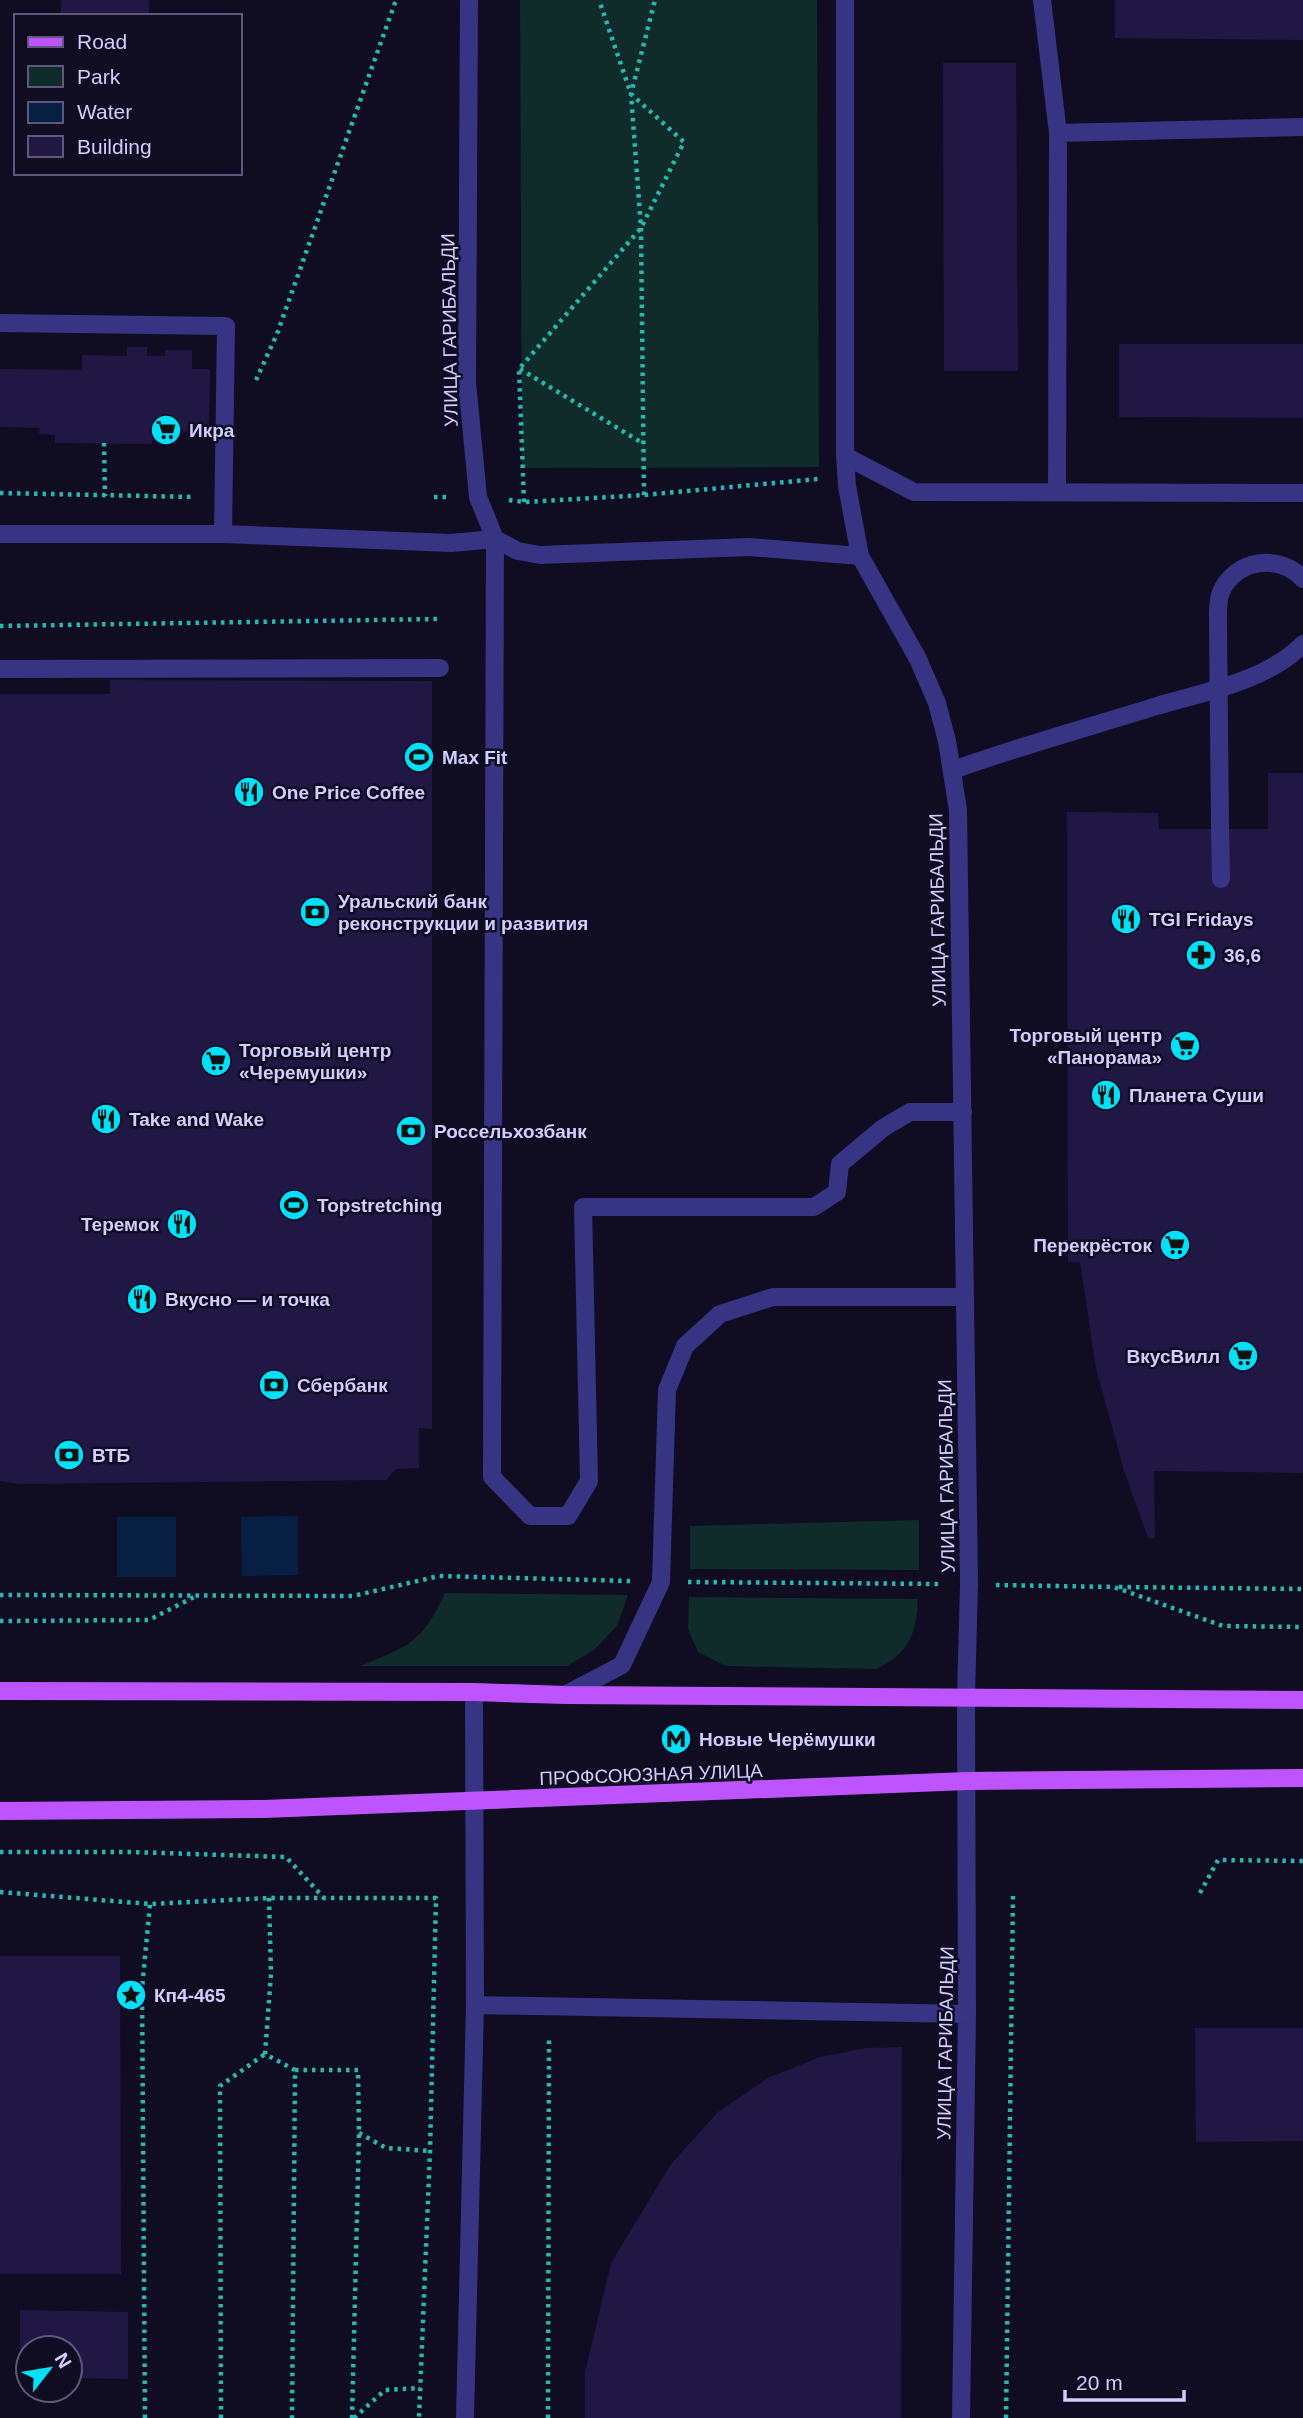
<svg xmlns="http://www.w3.org/2000/svg" width="1303" height="2418" font-family="Helvetica,sans-serif">
<rect width="100%" height="100%" fill="#100c22"/>
<!-- green -->
<path fill="#0f2c2b" d="M520 0H817L819 467 522 468Z
M919 1520V1570L690 1569V1526Z
M445 1593 628 1595 617 1626 594 1650 567 1666H360C409 1646 422 1643 445 1593Z
M689 1597 918 1599C917 1633 908 1655 876 1669L726 1666 698 1652 688 1629Z"/>
<!-- water -->
<path fill="#081f44" d="M298 1516V1575L242 1576 241 1517Z
M117 1517H176V1577H117Z"/>
<!-- building -->
<path fill="#201744" d="M61 0H149V16H61Z
M1115 0H1303V40L1115 38Z
M943 63H1016L1018 371H944Z
M1119 344H1303V418L1119 417Z
M127 347H147V356H165V350H192V369H210L209 432 152 431V444L55 443V435L39 434 40 428 0 427V369L82 370V355L127 356Z
M110 680 432 681V1429L419 1428V1468L396 1469 386 1480 18 1484 0 1481V694H110Z
M1268 773H1303V1473L1154 1471 1155 1538H1148L1124 1471 1096 1368 1080 1262H1068L1067 812 1158 813 1159 829H1268Z
M0 1956H120L121 2274H0Z
M1195 2028H1303V2141L1196 2142Z
M902 2047 901 2418H585V2372L611 2263 671 2164 718 2112 768 2078 820 2057 866 2048Z
M20 2310 128 2312V2379L70 2378V2348H28V2377H20Z"/>
<g fill="none" stroke-linecap="round" stroke-linejoin="round">
<!-- path -->
<path stroke="#27b9b0" stroke-width="4.5" stroke-dasharray="3.5 5" stroke-linecap="butt" d="M520 369 644 444
M256 380 277 334 396 0
M104 443 105 496
M0 493 195 497
M644 495 641 228 631 94 655 0
M434 497H451
M509 500 524 502 644 495 818 479
M524 502 519 369 641 228 684 142 631 94 599 0
M0 626 437 619
M688 1582 941 1584
M996 1585 1114 1587 1223 1626 1303 1627
M1119 1587 1303 1589
M0 1595 353 1596 439 1576 630 1581
M0 1621 149 1620 196 1596
M0 1852H131L286 1857 324 1898
M0 1892 150 1904 269 1898H436L430 2151 419 2418
M1200 1893 1218 1860 1303 1861
M269 1898 271 1974 265 2054 295 2070 292 2418
M295 2070H358L359 2133 352 2418
M359 2133 386 2148 430 2151
M145 2418 142 1989 150 1904
M221 2418 220 2086 265 2054
M354 2418 385 2390 420 2388
M548 2418 549 2039
M1006 2418 1013 1896"/>
<!-- minor -->
<path stroke="#373484" stroke-width="18" d="M469 0 467 382 478 497 495 539 518 551 540 555 749 547 860 556
M845 0V456L847 486 860 556 918 659 937 703 947 741 958 810 969 1584 966 1697 967 2014 961 2418
M1042 0 1058 133 1057 492
M1058 133 1303 127
M0 323 226 326 223 534
M845 456 914 492 1303 493
M0 534H223L451 543 495 539
M495 539 492 1477 530 1516H568L589 1481 583 1207H814L837 1192 840 1164 883 1128 910 1112H963
M1218 624C1218 613 1217 602 1221 592 1235 559 1280 553 1303 579
M0 669 440 668
M953 770C1020 746 1089 727 1157 706 1204 692 1267 681 1303 644
M1220 828 1221 879
M565 1695 622 1665 661 1582 667 1390 685 1346 720 1314 773 1297H965
M475 2005 967 2014
M465 2418 475 2005 474 1692"/>
<!-- major -->
<path stroke="#be54ff" stroke-width="18" d="M0 1691 474 1692 565 1695 1303 1700
M0 1811 264 1809 967 1781 1303 1778"/>
<!-- minor-bridge -->
<path stroke="#373484" stroke-width="18" d="M1218 624 1220 828"/>
</g>
<!-- icons -->
<defs>
<g id="supermarket-disc" transform="scale(1.575)"><circle r="9.5" fill="#00e0f8" stroke="#100c22"/><path d="M-6-5.5h2.5l.6 2H6L4.5 2H-2.5L-4.4-4H-6ZM-1.5 3.2a1.3 1.3 0 1 0 .1 0ZM3 3.2a1.3 1.3 0 1 0 .1 0Z" fill="#111"/></g>
<g id="stadium-disc" transform="scale(1.575)"><circle r="9.5" fill="#00e0f8" stroke="#100c22"/><path d="M0-5a6.5 5 0 1 0 0 10a6.5 5 0 1 0 0-10ZM-3.5-1.8h7v3.6h-7Z" fill="#111"/></g>
<g id="restaurant-disc" transform="scale(1.575)"><circle r="9.5" fill="#00e0f8" stroke="#100c22"/><path d="M-5-6h1v4h1v-4h1v4h1v-4h1v5L-1.5 .5V6h-2V.5L-5-1ZM5-6V6H3V1.5H1.5Q1.5-4 5-6Z" fill="#111"/></g>
<g id="bank-disc" transform="scale(1.575)"><circle r="9.5" fill="#00e0f8" stroke="#100c22"/><path d="M-6-4H6V4H-6ZM0-2.3a2.3 2.3 0 1 0 0 4.6a2.3 2.3 0 1 0 0-4.6Z" fill="#111"/></g>
<g id="pharmacy-disc" transform="scale(1.575)"><circle r="9.5" fill="#00e0f8" stroke="#100c22"/><path d="M-2-6h4v4h4v4h-4v4h-4v-4h-4v-4h4Z" fill="#111"/></g>
<g id="metro-disc" transform="scale(1.575)"><circle r="9.5" fill="#00e0f8" stroke="#100c22"/><path d="M-5.5 5V-5H-3L0 0L3-5H5.5V5H3V-.5L0 4L-3-.5V5Z" fill="#111"/></g>
<g id="sight-disc" transform="scale(1.575)"><circle r="9.5" fill="#00e0f8" stroke="#100c22"/><path d="M0-6L1.8-2.2L6-1.7L2.9 1.2L3.7 5.4L0 3.3L-3.7 5.4L-2.9 1.2L-6-1.7L-1.8-2.2Z" fill="#111"/></g>
</defs>
<g fill-rule="evenodd">
<use href="#supermarket-disc" x="166" y="430"/>
<use href="#stadium-disc" x="419" y="757"/>
<use href="#restaurant-disc" x="249" y="792"/>
<use href="#bank-disc" x="315" y="912"/>
<use href="#restaurant-disc" x="1126" y="919"/>
<use href="#pharmacy-disc" x="1201" y="955"/>
<use href="#supermarket-disc" x="1185" y="1046"/>
<use href="#supermarket-disc" x="216" y="1061"/>
<use href="#restaurant-disc" x="1106" y="1095"/>
<use href="#restaurant-disc" x="106" y="1119"/>
<use href="#bank-disc" x="411" y="1131"/>
<use href="#stadium-disc" x="294" y="1205"/>
<use href="#restaurant-disc" x="182" y="1224"/>
<use href="#supermarket-disc" x="1175" y="1245"/>
<use href="#restaurant-disc" x="142" y="1299"/>
<use href="#supermarket-disc" x="1243" y="1356"/>
<use href="#bank-disc" x="274" y="1385"/>
<use href="#bank-disc" x="69" y="1455"/>
<use href="#metro-disc" x="676" y="1739"/>
<use href="#sight-disc" x="131" y="1995"/>
</g>
<g text-anchor="middle" stroke-width="5" stroke-linejoin="round" paint-order="stroke">
<!-- street labels -->
<g font-size="19" fill="#d2cdff" stroke="#100c22">
<text transform="translate(449 330) rotate(-91)" y="7">УЛИЦА ГАРИБАЛЬДИ</text>
<text transform="translate(937 910) rotate(-91)" y="7">УЛИЦА ГАРИБАЛЬДИ</text>
<text transform="translate(946 1476) rotate(-91)" y="7">УЛИЦА ГАРИБАЛЬДИ</text>
<text transform="translate(651 1774) rotate(-2)" y="7">ПРОФСОЮЗНАЯ УЛИЦА</text>
<text transform="translate(945 2043) rotate(-89)" y="7">УЛИЦА ГАРИБАЛЬДИ</text>
</g>
<!-- poi labels -->
<g font-size="19" font-weight="bold" fill="#d2cdff" stroke="#100c22" text-anchor="start">
<text x="189" y="437">Икра</text>
<text x="442" y="764">Max Fit</text>
<text x="272" y="799">One Price Coffee</text>
<text x="338" y="908">Уральский банк<tspan x="338" dy="22">реконструкции и развития</tspan></text>
<text x="1149" y="926">TGI Fridays</text>
<text x="1224" y="962">36,6</text>
<text x="1162" y="1042" text-anchor="end">Торговый центр<tspan x="1162" dy="22">«Панорама»</tspan></text>
<text x="239" y="1057">Торговый центр<tspan x="239" dy="22">«Черемушки»</tspan></text>
<text x="1129" y="1102">Планета Суши</text>
<text x="129" y="1126">Take and Wake</text>
<text x="434" y="1138">Россельхозбанк</text>
<text x="317" y="1212">Topstretching</text>
<text x="159" y="1231" text-anchor="end">Теремок</text>
<text x="1152" y="1252" text-anchor="end">Перекрёсток</text>
<text x="165" y="1306">Вкусно — и точка</text>
<text x="1220" y="1363" text-anchor="end">ВкусВилл</text>
<text x="297" y="1392">Сбербанк</text>
<text x="92" y="1462">ВТБ</text>
<text x="699" y="1746">Новые Черёмушки</text>
<text x="154" y="2002">Кп4-465</text>
</g>
</g>
<!-- legend -->
<rect x="14" y="14" width="228" height="161" fill="#100c22" stroke="#5e597a" stroke-width="2"/>
<rect x="28" y="37" width="35" height="10" fill="#be54ff" stroke="#5e597a" stroke-width="2"/>
<text x="77" y="49" font-size="21" fill="#d2cdff">Road</text>
<rect x="28" y="66" width="35" height="21" fill="#0f2c2b" stroke="#5e597a" stroke-width="2"/>
<text x="77" y="84" font-size="21" fill="#d2cdff">Park</text>
<rect x="28" y="102" width="35" height="21" fill="#081f44" stroke="#5e597a" stroke-width="2"/>
<text x="77" y="119" font-size="21" fill="#d2cdff">Water</text>
<rect x="28" y="136" width="35" height="21" fill="#201744" stroke="#5e597a" stroke-width="2"/>
<text x="77" y="154" font-size="21" fill="#d2cdff">Building</text>
<!-- north arrow -->
<g transform="translate(49 2369) rotate(59)"><circle r="33" fill="#100c22" stroke="#5e597a" stroke-width="2"/>
<path d="M0-5L12 26L0 18L-12 26Z" fill="#00e0f8"/>
<text y="-10" font-size="19" font-weight="bold" text-anchor="middle" fill="#d2cdff">N</text>
</g>
<!-- scale -->
<path d="M1065 2390v10h119v-10" fill="none" stroke="#d2cdff" stroke-width="3.5"/>
<text x="1076" y="2390" font-size="21" fill="#d2cdff" stroke="#100c22" stroke-width="5" paint-order="stroke">20 m</text>
</svg>
